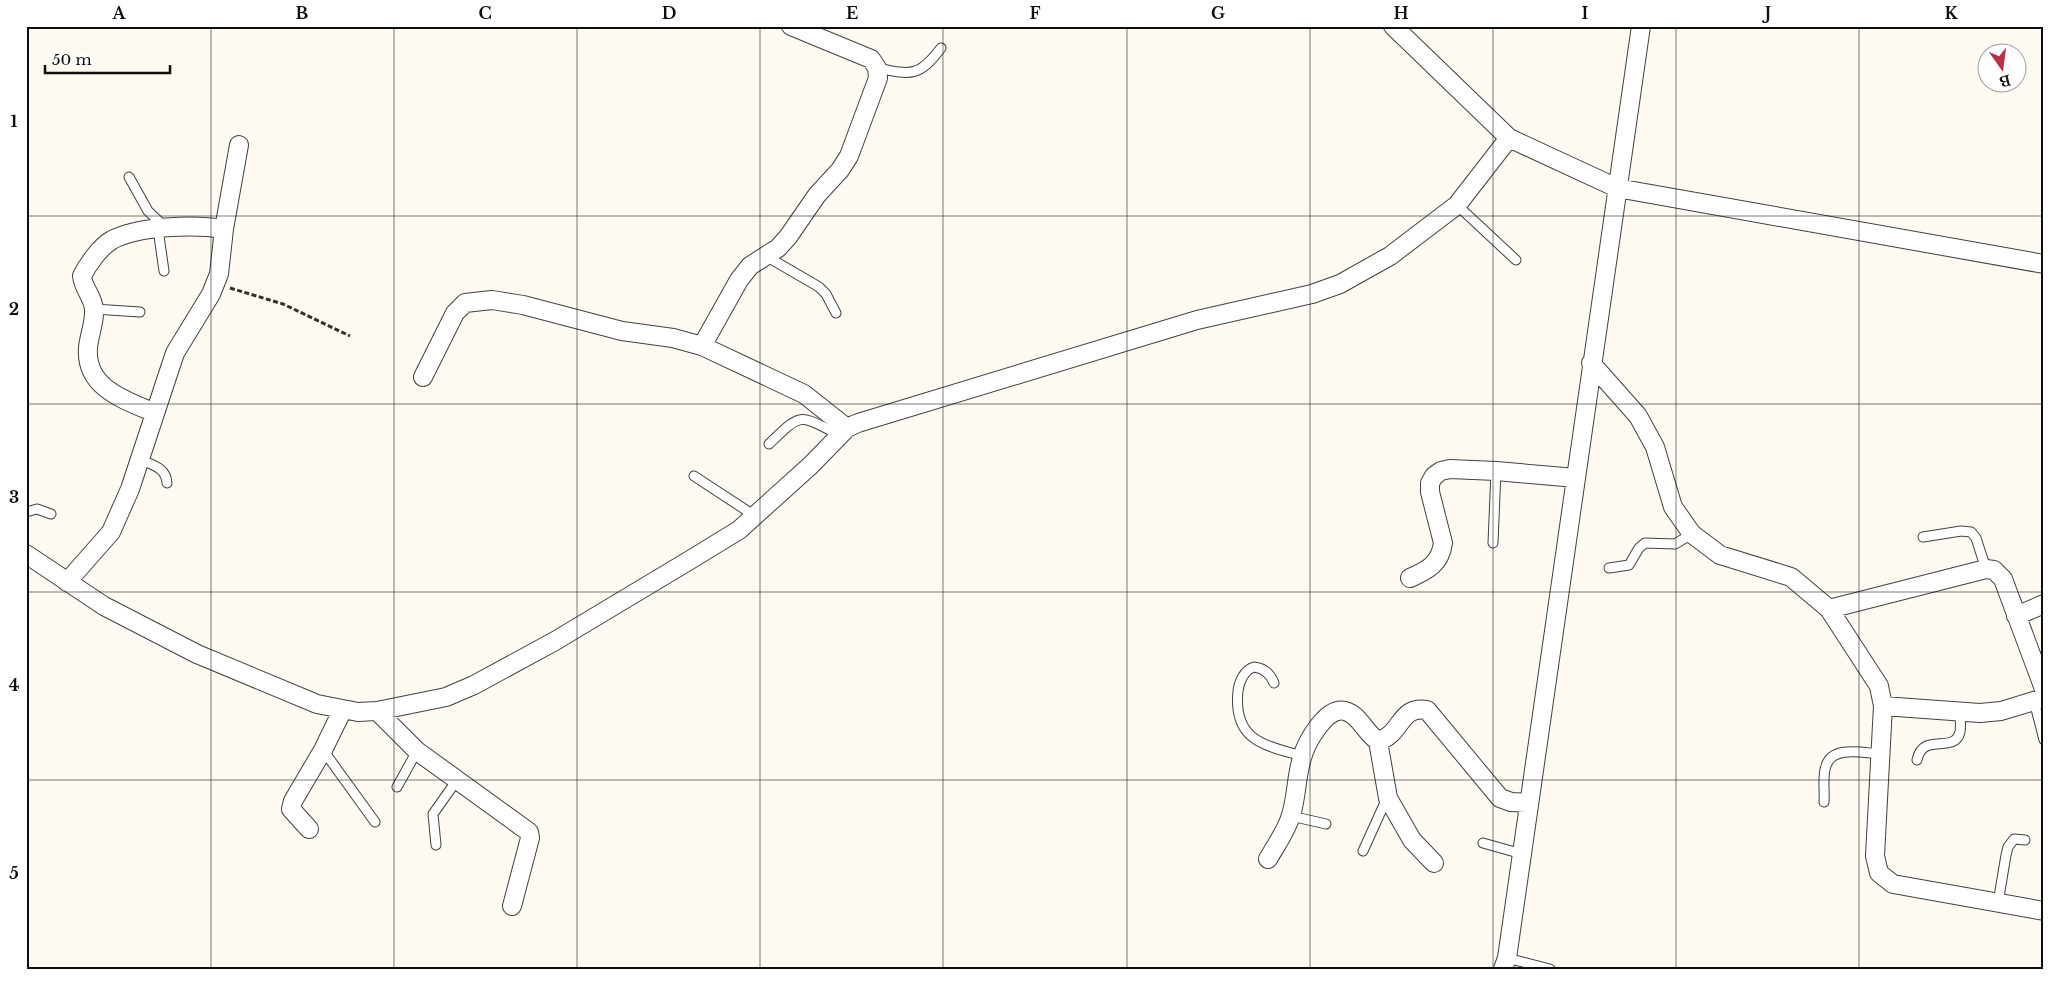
<svg xmlns="http://www.w3.org/2000/svg" width="2070" height="995" font-family="'Libre Baskerville',serif">
<rect width="100%" height="100%" fill="#fefaf1"/>
<g fill="none" stroke-linecap="round" stroke-linejoin="round">
<!-- service casing -->
<g stroke="#414141" stroke-width="11">
<path id="service" d="M877 68C912 75 919 77 941 48
M129 177 148 211 166 228
M1457 205 1516 260
M158 229 164 271
M766 256 819 287 826 294 836 313
M94 309 140 312
M769 444C803 411 798 415 840 435
M139 459C152 465 166 467 167 483
M694 476 755 516
M26 512 37 509 51 514
M1923 537 1961 531 1971 532 1976 538 1986 569
M1493 543 1496 471
M1609 568 1629 565 1639 548 1645 543 1675 544 1692 534
M1274 683C1270 673 1264 668 1254 667 1244 670 1239 682 1238 691 1233 740 1263 745 1302 756
M2034 701 2044 740
M323 750 375 822
M1917 760C1923 731 1954 755 1960 732 1961 726 1960 718 1960 711
M397 787 417 751
M1824 802C1825 791 1822 776 1826 766 1832 745 1864 753 1880 754
M1291 816 1326 824
M1483 843 1522 854
M436 845 433 814 457 780
M1363 851 1387 798
M1998 903 2006 855 2008 847 2014 839 2025 840
M1507 958 1550 969"/>
</g>
<!-- minor casing -->
<g stroke="#414141" stroke-width="20">
<path id="minor" d="M1393 26 1509 138 1617 188 2044 264
M702 346 739 280 750 266 778 248 788 237 817 195 840 170 849 156 878 78 877 68 871 59 791 26
M1591 363 1638 416 1655 447 1673 507 1692 534 1720 555 1791 577 1829 609 1879 686 1883 706 1875 856 1879 873 1893 884 2044 911
M423 377 455 313 465 303 492 300 523 305 622 331 673 338 702 346 804 394 847 428
M155 413C125 400 85 388 88 348 89 335 95 322 94 309 93 297 83 288 82 276 88 264 100 247 112 240 138 226 194 224 224 229
M26 554 104 606 197 654 317 704 358 712 377 711 446 697 474 685 555 641 690 560 739 530 811 465 847 428 858 423 1197 320 1312 294 1340 284 1390 256 1457 205 1509 138
M1410 578C1428 570 1440 564 1443 543L1430 492V483L1434 476 1441 471 1450 469 1496 471 1576 478
M67 582 111 532 130 489 175 353 211 294 219 274 224 229 239 145
M1829 609 1986 569 1994 570 2003 579 2044 689
M2016 616 2044 604
M1883 706 1980 713 2001 711 2044 698
M377 711 417 751 529 832 530 838 512 906
M1378 741 1388 798 1412 840 1434 863
M309 829 291 809 293 801 323 750 343 709
M1268 859C1276 845 1287 830 1291 815 1297 796 1296 777 1302 758 1306 743 1326 706 1345 711 1359 714 1366 734 1378 741 1402 735 1399 705 1427 710L1500 798 1511 802 1529 803
M1503 969 1507 958 1641 26"/>
</g>
<!-- path -->
<path stroke="#303030" stroke-width="3" stroke-dasharray="5 2.5" stroke-linecap="butt" d="M230 288 283 304 350 336"/>
<!-- service -->
<use href="#service" stroke="#fff" stroke-width="9"/>
<!-- minor -->
<use href="#minor" stroke="#fff" stroke-width="18"/>
</g>
<!-- grid -->
<path fill="none" stroke="#0e0e0e" stroke-width="1" stroke-opacity="0.55" d="M211 26V969M394 26V969M577 26V969M760 26V969M943 26V969M1127 26V969M1310 26V969M1493 26V969M1676 26V969M1859 26V969M26 216H2044M26 404H2044M26 592H2044M26 780H2044"/>
<!-- border -->
<rect width="2070" height="995" fill="none" stroke="#ffffff" stroke-width="55"/>
<!-- north arrow -->
<g transform="translate(2002 68) rotate(166)"><circle r="24" fill="#ffffff" stroke="#9f9f9f"/>
<path d="M0-4L9 19L0 12L-9 19Z" fill="#b72e45"/>
<text y="-8" font-size="14" font-weight="bold" text-anchor="middle" fill="#0e0e0e">B</text>
</g>
<!-- scale -->
<path d="M45 65v8h125v-8" fill="none" stroke="#0e0e0e" stroke-width="2.5"/>
<text x="52" y="65" font-size="15" fill="#0e0e0e" stroke="#ffffff" stroke-width="4" paint-order="stroke">50 m</text>
<rect x="28" y="28" width="2014" height="940" fill="none" stroke="#0e0e0e" stroke-width="2"/>
<g font-size="16" text-anchor="middle" font-weight="bold" fill="#0e0e0e">
<text x="119" y="19">A</text>
<text x="302" y="19">B</text>
<text x="485" y="19">C</text>
<text x="669" y="19">D</text>
<text x="852" y="19">E</text>
<text x="1035" y="19">F</text>
<text x="1218" y="19">G</text>
<text x="1401" y="19">H</text>
<text x="1585" y="19">I</text>
<text x="1768" y="19">J</text>
<text x="1951" y="19">K</text>
<text x="14" y="127">1</text>
<text x="14" y="315">2</text>
<text x="14" y="503">3</text>
<text x="14" y="691">4</text>
<text x="14" y="879">5</text>
</g>
</svg>
